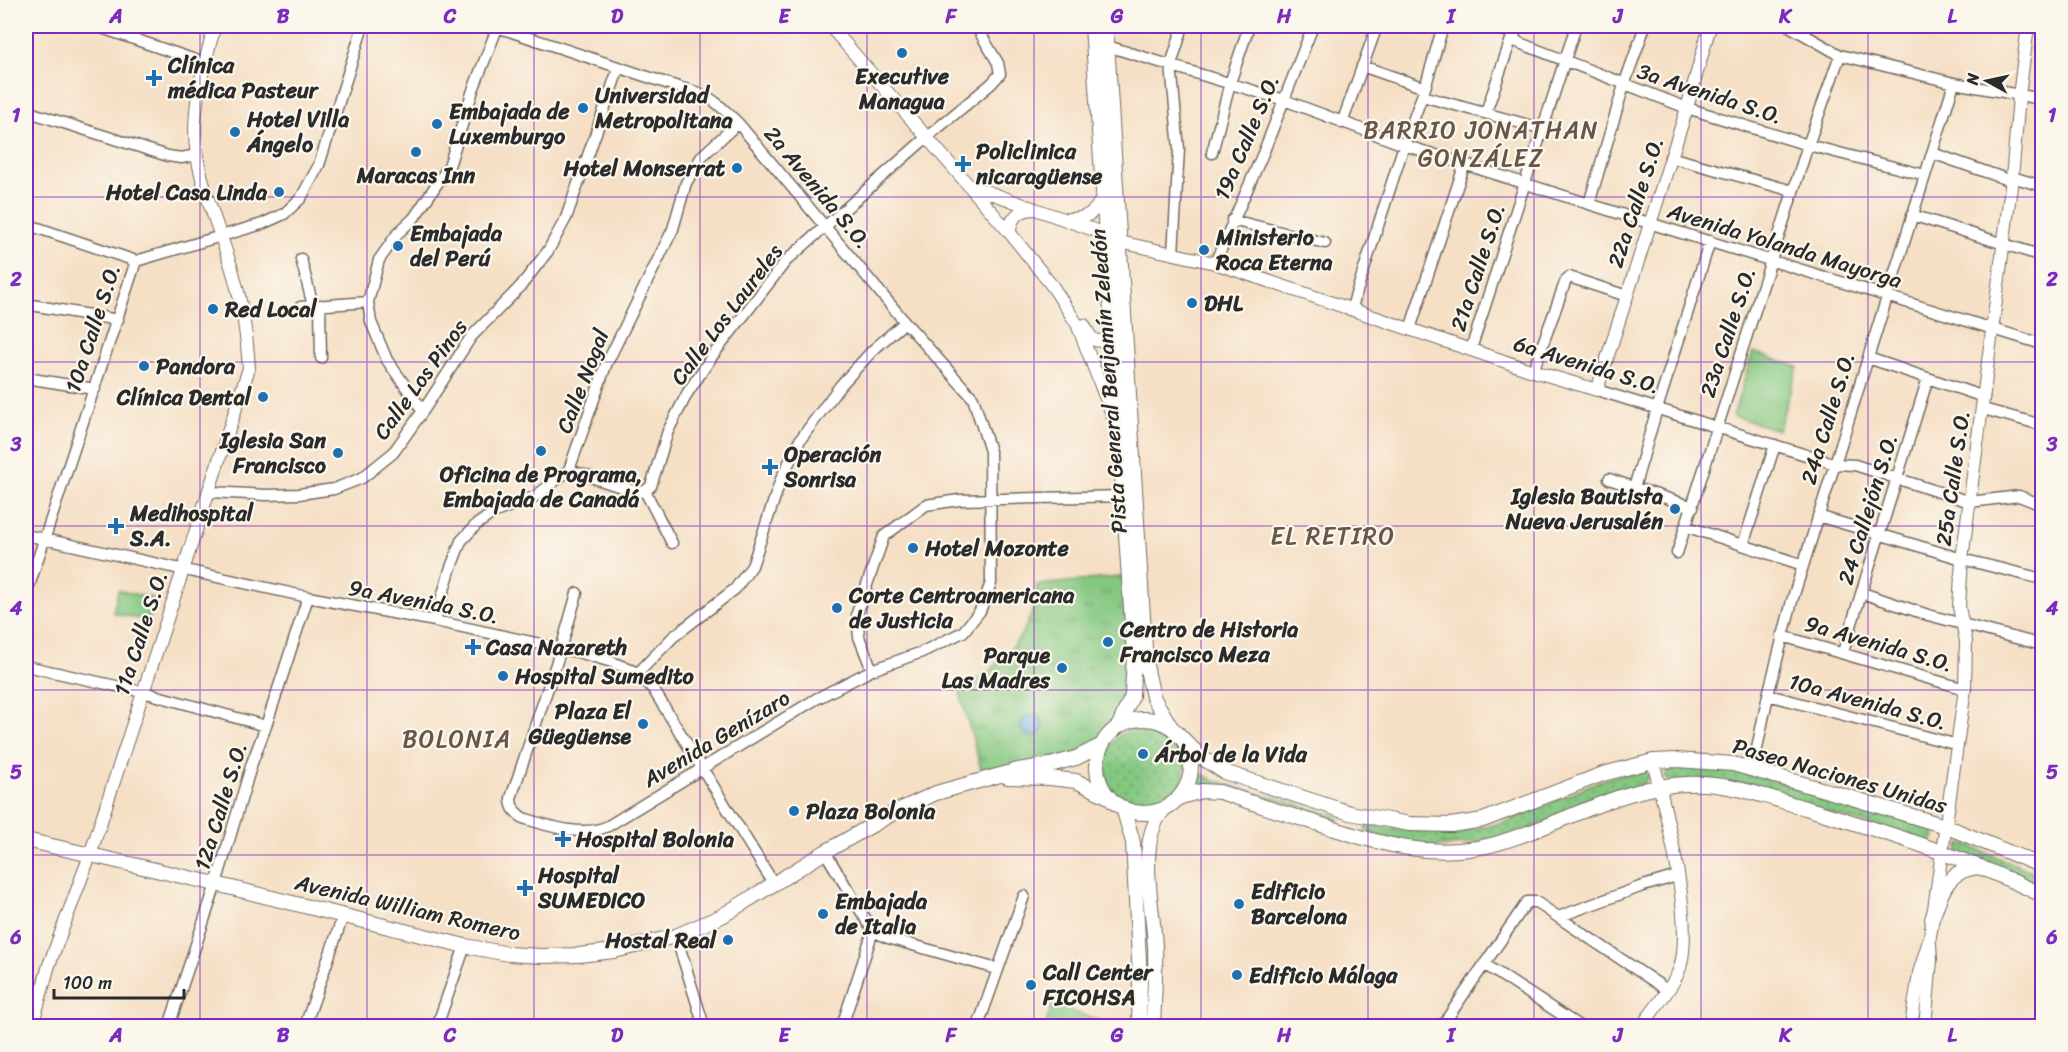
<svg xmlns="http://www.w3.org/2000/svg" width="2068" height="1052" font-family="Sriracha,sans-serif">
<defs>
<pattern id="grass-dots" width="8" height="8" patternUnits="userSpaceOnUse" patternTransform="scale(1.5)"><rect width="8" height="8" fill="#84c780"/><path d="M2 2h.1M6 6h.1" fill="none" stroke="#6ca269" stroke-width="1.8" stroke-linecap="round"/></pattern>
<pattern id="park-tufts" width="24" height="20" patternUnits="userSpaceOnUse" patternTransform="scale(1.5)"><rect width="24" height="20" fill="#84c780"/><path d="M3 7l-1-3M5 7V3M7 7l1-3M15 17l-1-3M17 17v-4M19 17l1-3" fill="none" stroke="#6ca269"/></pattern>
</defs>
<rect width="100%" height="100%" fill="#fbf7ec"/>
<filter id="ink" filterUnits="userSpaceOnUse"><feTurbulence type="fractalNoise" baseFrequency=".0167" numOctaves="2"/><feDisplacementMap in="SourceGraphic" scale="12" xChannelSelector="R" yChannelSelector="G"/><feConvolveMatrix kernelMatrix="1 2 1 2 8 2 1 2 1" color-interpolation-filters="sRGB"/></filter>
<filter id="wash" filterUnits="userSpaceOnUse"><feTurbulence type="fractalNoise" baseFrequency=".008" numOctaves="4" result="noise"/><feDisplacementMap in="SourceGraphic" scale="24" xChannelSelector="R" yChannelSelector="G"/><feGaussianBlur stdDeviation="1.35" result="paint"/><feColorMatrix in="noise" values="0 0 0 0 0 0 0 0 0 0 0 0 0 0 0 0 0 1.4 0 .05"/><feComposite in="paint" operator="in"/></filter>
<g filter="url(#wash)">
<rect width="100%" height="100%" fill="#f5dfc5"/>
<!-- grass -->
<path fill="url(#grass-dots)" stroke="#587956" stroke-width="1.5" d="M1105 766a40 40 0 1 1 80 0a40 40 0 1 1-80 0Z
M1692 766 1722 768 1772 780 1934 830 1935 837 1930 843 1742 787 1667 780 1665 776 1668 768Z
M1637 771 1644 772 1648 775 1645 783 1512 836 1485 842 1434 847 1383 838 1365 830 1367 825C1416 830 1455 837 1504 822 1537 812 1566 794 1597 782 1610 777 1624 775 1637 771Z
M1201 774 1213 780 1338 816 1340 820 1337 822 1209 785 1196 787 1197 778Z
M1961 843 2042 875V891L1959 853V846Z"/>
<!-- park -->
<path fill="url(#park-tufts)" stroke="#587956" stroke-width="1.5" d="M1129 576 1133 685 1118 727 1109 735 1102 745 984 780 959 689C999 671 1035 630 1037 585Z"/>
<!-- pitch -->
<path fill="#84c780" stroke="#587956" stroke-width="1.5" d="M1753 352 1798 367 1778 430 1733 416Z
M118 590 154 599 149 621 113 613Z
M1052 1005 1098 1020 1096 1026H1045Z"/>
<!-- water -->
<path fill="#66a7da" stroke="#486982" stroke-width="1.5" d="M1021 726a11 11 0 1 1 22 0a11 11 0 1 1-22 0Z"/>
</g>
<g filter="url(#ink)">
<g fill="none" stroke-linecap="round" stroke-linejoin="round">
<!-- minor casing -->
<g stroke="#726a61" stroke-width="13">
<path id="minor" d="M96 26 204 63
M494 26 678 87C709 94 716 101 738 123L905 322 973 398 990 451 991 583 980 611 963 632 922 652 872 670 816 699 608 826C583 838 549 826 523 818 515 812 511 808 511 798L561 649 577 593
M1494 26 1513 34 1517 42 1687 108 1808 145 1925 175
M1789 26 1840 55 1954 83 2042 99
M26 34 28 26
M1107 46 1284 100 1404 145 1649 223 2042 344
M1362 66 1425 88
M1422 96 1543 129
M26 111 168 156 181 158 197 155
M1486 112 1513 34
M1342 123 1377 26
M1212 153 1230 83 1249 26
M1932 153 2006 179H2019L2042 186
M1670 157 1793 191
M1589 204 1624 85 1645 26
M1912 215 2042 256
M1232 220 1325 243
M26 224 136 261
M1173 254 1179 149 1171 65 1183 26
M301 259 313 306
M136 261 262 224 284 214 301 198 319 165 363 26
M1215 263 1264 151 1313 26
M26 304 118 320
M320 305 321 358
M300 307 368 302
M1351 310 1404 145 1425 88 1443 26
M1410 329 1465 163
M1471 349 1576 26
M1868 358 1984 397
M1533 371 1566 280 1569 277 1627 296
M26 378 95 389
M1597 390 1835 464 1855 465 1970 502 2019 496 2042 505
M1983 409 2042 425
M423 411 387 360 371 322 368 302 379 260 398 233 414 218 449 166 473 90 498 26
M569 470 637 492 645 491 651 486 668 431 688 392 713 355 786 261 927 137 991 84 1000 74 998 63 976 26
M1609 479 1693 507
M1634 488 1657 409 1710 241
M645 491 672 543
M210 492 266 495 299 494 334 489 362 478 393 453 425 408 471 337 520 287 548 251 566 218 619 67
M1818 516 1962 559 2042 579
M1685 526 1803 565
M26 535 308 597 435 621 581 653 612 662 638 673 653 689 774 884
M1743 545 1775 445
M1677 553 1808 145 1840 55
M1862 593 1928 615 2042 645
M26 595 136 261
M435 621 450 570 461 541 476 525 493 513 536 496 569 470 606 365 673 229 686 183 702 156 738 123
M1782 636 1965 689
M1843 652 1928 378
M26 666 143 692 266 726
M872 670 859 637 857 613 884 536 926 505 959 500 1123 496
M638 673 673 637 735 589 752 566 781 479 800 440 840 386 873 350 905 322
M1768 695 1958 745
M1753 768 1768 695 1792 601 1954 83
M825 852 873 931 888 938 997 969
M1558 917 1667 990
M676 936 704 1026
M1484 964 1579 1026
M169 1026 216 884 252 763 266 726 308 597
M305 1026 343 916
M437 1026 465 946
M842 1026 873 931
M978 1026 1024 896
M1442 1026 1527 902H1536L1558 917 1640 887 1677 876"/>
</g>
<!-- tertiary casing -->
<g stroke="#726a61" stroke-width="14">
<path id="tertiary" d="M830 26 1010 233 1053 287 1077 324 1117 427
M971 186 1105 234
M1068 219C1087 219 1096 213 1103 195
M1010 233C1010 217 1019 210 1034 209
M1120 242 1215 263 1533 371 1597 390 1687 108 1710 26
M1084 325C1093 343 1095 344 1113 336
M32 1026 49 965 90 855 249 368C247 334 242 302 232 269 220 232 204 194 197 156 190 112 203 67 215 26
M1642 1026C1652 1011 1671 989 1678 973 1697 930 1665 808 1653 761
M1911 1026 1919 973 1930 937 1965 689 1966 641 1959 607 1962 559 2012 179 2019 96 2028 26
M1925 1026 1931 960 1930 944"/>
</g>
<!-- secondary casing -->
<g stroke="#726a61" stroke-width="16">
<path id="secondary" d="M1092 26 1134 654 1132 696 1118 727
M1106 26 1146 665 1153 697 1171 727
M2041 26H2042
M1097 766a47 47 0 1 1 94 0a47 47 0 1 1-94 0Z
M1181 737 1201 757 1224 772 1350 813 1410 824 1451 825 1483 820 1603 774 1653 761 1677 760 1733 764 1849 797 1945 826 2042 866
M1007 777 1050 778 1076 781 1107 796
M1181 797 1201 791 1220 792C1252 803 1286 814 1319 824 1378 843 1428 860 1491 845 1557 828 1616 787 1685 784 1727 781 1769 798 1809 809 1889 833 1967 858 2042 895
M1123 808 1133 842 1140 979 1139 1026
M26 840 216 884 465 946 509 954 541 956 579 955 614 951 676 936 722 916 825 852 897 811 936 793 1018 770 1050 765 1076 758 1102 745
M1932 919C1941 893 1947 868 1981 867
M1153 1026C1154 1000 1156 974 1155 948 1154 908 1135 841 1164 809"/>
</g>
<!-- minor -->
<use href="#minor" stroke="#fff" stroke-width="10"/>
<!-- tertiary -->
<use href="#tertiary" stroke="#fff" stroke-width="12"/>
<!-- secondary -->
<use href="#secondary" stroke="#fff" stroke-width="14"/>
</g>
</g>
<!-- grid -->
<path fill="none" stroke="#7b2cbf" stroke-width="1.5" stroke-opacity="0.55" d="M200 26V1026M367 26V1026M534 26V1026M700 26V1026M867 26V1026M1034 26V1026M1201 26V1026M1368 26V1026M1534 26V1026M1701 26V1026M1868 26V1026M26 197H2042M26 362H2042M26 526H2042M26 690H2042M26 855H2042"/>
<!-- markers -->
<g fill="#1f6fb2" stroke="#fbf7ec" stroke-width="2">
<circle cx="902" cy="53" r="6"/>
<path d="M151 69h6v6h6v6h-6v6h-6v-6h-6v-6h6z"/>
<circle cx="583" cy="108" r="6"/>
<circle cx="437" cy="124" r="6"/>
<circle cx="235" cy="132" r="6"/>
<circle cx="416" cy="152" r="6"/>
<path d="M960 155h6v6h6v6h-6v6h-6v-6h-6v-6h6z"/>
<circle cx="737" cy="168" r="6"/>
<circle cx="279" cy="192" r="6"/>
<circle cx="398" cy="246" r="6"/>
<circle cx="1204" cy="250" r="6"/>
<circle cx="1192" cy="303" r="6"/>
<circle cx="213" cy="309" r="6"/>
<circle cx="144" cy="366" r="6"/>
<circle cx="263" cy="397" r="6"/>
<circle cx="541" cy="451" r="6"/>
<circle cx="338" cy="453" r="6"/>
<path d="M767 458h6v6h6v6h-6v6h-6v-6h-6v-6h6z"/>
<circle cx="1675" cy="509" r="6"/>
<path d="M113 517h6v6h6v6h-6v6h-6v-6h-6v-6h6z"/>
<circle cx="913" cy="548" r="6"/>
<circle cx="837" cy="608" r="6"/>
<circle cx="1108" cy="642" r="6"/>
<path d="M470 638h6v6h6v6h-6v6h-6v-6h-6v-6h6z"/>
<circle cx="1062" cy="668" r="6"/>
<circle cx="503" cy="676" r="6"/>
<circle cx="643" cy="724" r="6"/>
<circle cx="1143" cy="754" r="6"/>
<circle cx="794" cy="811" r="6"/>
<path d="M560 830h6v6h6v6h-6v6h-6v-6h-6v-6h6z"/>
<path d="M522 879h6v6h6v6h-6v6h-6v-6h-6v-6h6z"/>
<circle cx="1239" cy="904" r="6"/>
<circle cx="823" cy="914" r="6"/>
<circle cx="728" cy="940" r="6"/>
<circle cx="1237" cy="975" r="6"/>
<circle cx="1031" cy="985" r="6"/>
</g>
<g text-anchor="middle" stroke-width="4.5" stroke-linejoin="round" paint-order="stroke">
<!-- poi labels -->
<g font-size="22" font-weight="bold" fill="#2b2b2b" stroke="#fbf7ec" text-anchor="start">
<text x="168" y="73">Clínica<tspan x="168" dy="25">médica Pasteur</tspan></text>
<text x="902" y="84" text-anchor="middle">Executive<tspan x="902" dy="25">Managua</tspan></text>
<text x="595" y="103">Universidad<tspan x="595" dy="25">Metropolitana</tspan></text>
<text x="449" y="119">Embajada de<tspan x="449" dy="25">Luxemburgo</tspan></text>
<text x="247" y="127">Hotel Villa<tspan x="247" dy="25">Ángelo</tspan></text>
<text x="976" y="159">Policlinica<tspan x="976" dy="25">nicaragüense</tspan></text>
<text x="725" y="176" text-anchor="end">Hotel Monserrat</text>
<text x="416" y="183" text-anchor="middle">Maracas Inn</text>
<text x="267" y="200" text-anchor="end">Hotel Casa Linda</text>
<text x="410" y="241">Embajada<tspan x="410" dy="25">del Perú</tspan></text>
<text x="1216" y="245">Ministerio<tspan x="1216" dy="25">Roca Eterna</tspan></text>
<text x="1204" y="311">DHL</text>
<text x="225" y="317">Red Local</text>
<text x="156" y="374">Pandora</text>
<text x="251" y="405" text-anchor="end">Clínica Dental</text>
<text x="326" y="448" text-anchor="end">Iglesia San<tspan x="326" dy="25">Francisco</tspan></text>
<text x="784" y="462">Operación<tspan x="784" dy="25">Sonrisa</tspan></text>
<text x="541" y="482" text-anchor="middle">Oficina de Programa,<tspan x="541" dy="25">Embajada de Canadá</tspan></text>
<text x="1663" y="504" text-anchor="end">Iglesia Bautista<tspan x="1663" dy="25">Nueva Jerusalén</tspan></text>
<text x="130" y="521">Medihospital<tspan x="130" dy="25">S.A.</tspan></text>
<text x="925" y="556">Hotel Mozonte</text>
<text x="849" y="603">Corte Centroamericana<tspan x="849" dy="25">de Justicia</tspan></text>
<text x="1120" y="637">Centro de Historia<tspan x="1120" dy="25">Francisco Meza</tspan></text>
<text x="486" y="655">Casa Nazareth</text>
<text x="1050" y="663" text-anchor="end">Parque<tspan x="1050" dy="25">Las Madres</tspan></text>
<text x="515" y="684">Hospital Sumedito</text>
<text x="631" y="719" text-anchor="end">Plaza El<tspan x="631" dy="25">Güegüense</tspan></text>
<text x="1155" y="762">Árbol de la Vida</text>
<text x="806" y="819">Plaza Bolonia</text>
<text x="576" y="847">Hospital Bolonia</text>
<text x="538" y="883">Hospital<tspan x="538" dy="25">SUMEDICO</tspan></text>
<text x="1251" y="899">Edificio<tspan x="1251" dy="25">Barcelona</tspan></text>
<text x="835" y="909">Embajada<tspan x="835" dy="25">de Italia</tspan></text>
<text x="716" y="948" text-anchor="end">Hostal Real</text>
<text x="1043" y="980">Call Center<tspan x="1043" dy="25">FICOHSA</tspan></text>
<text x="1249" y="983">Edificio Málaga</text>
</g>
<!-- street labels -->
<g font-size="22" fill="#2b2b2b" stroke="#fbf7ec">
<text transform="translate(1710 93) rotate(18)" y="8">3a Avenida S.O.</text>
<text transform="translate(1246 137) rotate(-67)" y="8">19a Calle S.O.</text>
<text transform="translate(818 187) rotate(50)" y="8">2a Avenida S.O.</text>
<text transform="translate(1635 202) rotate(-72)" y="8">22a Calle S.O.</text>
<text transform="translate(1785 245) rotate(17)" y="8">Avenida Yolanda Mayorga</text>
<text transform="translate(1477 267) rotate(-72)" y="8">21a Calle S.O.</text>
<text transform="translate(726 314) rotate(-53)" y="8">Calle Los Laureles</text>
<text transform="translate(92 328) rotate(-72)" y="8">10a Calle S.O.</text>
<text transform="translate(1727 332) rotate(-72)" y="8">23a Calle S.O.</text>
<text transform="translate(1587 364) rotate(17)" y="8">6a Avenida S.O.</text>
<text transform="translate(420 379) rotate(-54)" y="8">Calle Los Pinos</text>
<text transform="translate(582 381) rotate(-69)" y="8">Calle Nogal</text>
<text transform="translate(1108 381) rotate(-94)" y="8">Pista General Benjamín Zeledón</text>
<text transform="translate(1827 418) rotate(-73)" y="8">24a Calle S.O.</text>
<text transform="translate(1952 478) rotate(-82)" y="8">25a Calle S.O.</text>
<text transform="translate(1867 509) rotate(-73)" y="8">24 Callejón S.O.</text>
<text transform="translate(424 601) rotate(11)" y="8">9a Avenida S.O.</text>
<text transform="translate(140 633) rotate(-72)" y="8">11a Calle S.O.</text>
<text transform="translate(1879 643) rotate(16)" y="8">9a Avenida S.O.</text>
<text transform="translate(1868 701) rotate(15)" y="8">10a Avenida S.O.</text>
<text transform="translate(716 738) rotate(-31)" y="8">Avenida Genízaro</text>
<text transform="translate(1840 775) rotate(16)" y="8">Paseo Naciones Unidas</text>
<text transform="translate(220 806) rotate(-73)" y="8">12a Calle S.O.</text>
<text transform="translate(408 907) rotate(13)" y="8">Avenida William Romero</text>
</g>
<!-- neighbourhood labels -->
<g font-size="24" letter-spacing="1.5" fill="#66574a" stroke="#fbf7ec">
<text x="1481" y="138">BARRIO JONATHAN<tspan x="1481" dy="28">GONZÁLEZ</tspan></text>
<text x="1333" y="544">EL RETIRO</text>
<text x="457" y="747">BOLONIA</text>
</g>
</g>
<!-- margin -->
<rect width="2068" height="1052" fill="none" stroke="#fbf7ec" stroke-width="66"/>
<!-- north arrow -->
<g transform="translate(1987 81) rotate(278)" stroke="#fbf7ec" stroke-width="4.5" paint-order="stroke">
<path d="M0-4.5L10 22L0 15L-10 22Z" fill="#2b2b2b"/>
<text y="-9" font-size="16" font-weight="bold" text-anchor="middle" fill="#2b2b2b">N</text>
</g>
<!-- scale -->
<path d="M54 989v9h130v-9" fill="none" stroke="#2b2b2b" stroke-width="3"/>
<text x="63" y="989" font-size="18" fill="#2b2b2b" stroke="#fbf7ec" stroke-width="4.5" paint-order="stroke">100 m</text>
<rect x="33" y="33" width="2002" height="986" fill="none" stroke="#7b2cbf" stroke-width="2"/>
<g font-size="20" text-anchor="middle" font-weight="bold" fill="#7b2cbf">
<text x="116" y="23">A</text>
<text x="283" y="23">B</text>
<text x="450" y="23">C</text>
<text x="617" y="23">D</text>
<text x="784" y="23">E</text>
<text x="951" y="23">F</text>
<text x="1117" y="23">G</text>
<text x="1284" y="23">H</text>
<text x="1451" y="23">I</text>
<text x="1618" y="23">J</text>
<text x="1785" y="23">K</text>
<text x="1952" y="23">L</text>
<text x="16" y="122">1</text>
<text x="2052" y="122">1</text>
<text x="16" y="286">2</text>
<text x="2052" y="286">2</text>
<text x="16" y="451">3</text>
<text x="2052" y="451">3</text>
<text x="16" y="615">4</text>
<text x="2052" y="615">4</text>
<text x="16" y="779">5</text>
<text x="2052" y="779">5</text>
<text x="16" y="944">6</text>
<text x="2052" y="944">6</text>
<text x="116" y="1042">A</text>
<text x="283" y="1042">B</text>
<text x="450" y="1042">C</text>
<text x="617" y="1042">D</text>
<text x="784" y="1042">E</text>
<text x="951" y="1042">F</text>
<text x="1117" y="1042">G</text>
<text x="1284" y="1042">H</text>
<text x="1451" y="1042">I</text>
<text x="1618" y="1042">J</text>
<text x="1785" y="1042">K</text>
<text x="1952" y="1042">L</text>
</g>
</svg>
